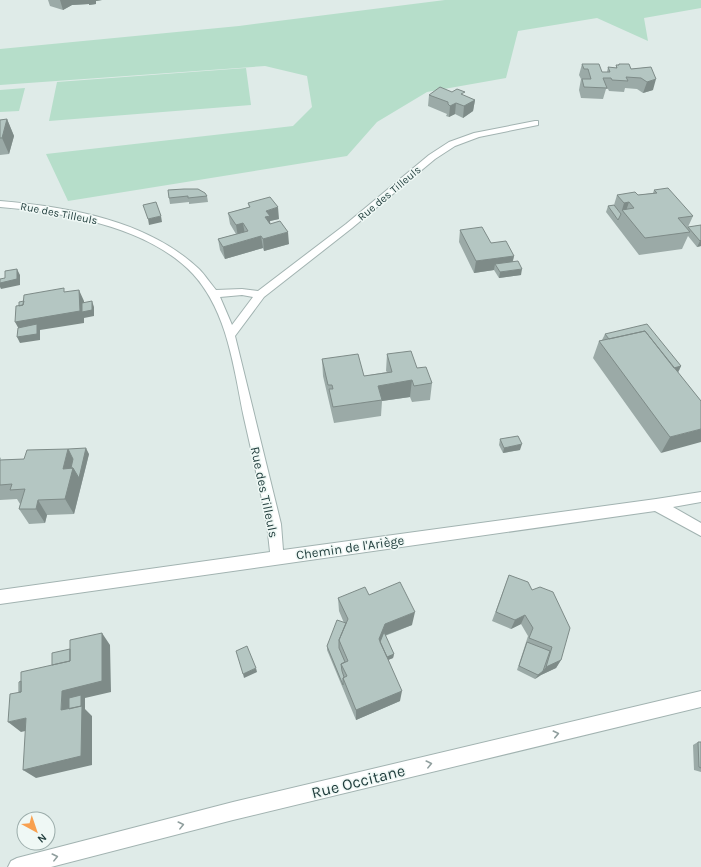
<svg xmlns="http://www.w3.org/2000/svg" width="701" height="867" font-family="Karla,sans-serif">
<rect width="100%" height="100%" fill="#dfebe8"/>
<!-- green -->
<path fill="#b6deca" d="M445 0H701V8L644 18 648 41 597 18 518 31 506 78 427 92 377 122 347 156 68 201 46 154 293 126 312 107 307 76 265 66 0 85V49L239 26Z
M246 68 251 105 49 121 57 82Z
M25 88 19 111 0 112V90Z"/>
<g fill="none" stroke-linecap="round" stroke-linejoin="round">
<!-- minor casing -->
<g stroke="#a2b3b1" stroke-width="2">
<path id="minor" d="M535 121H538V125L479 137 455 146 435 159 352 228 264 297 235 336 281 524 283 550 656 499 701 492V502L673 507 701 523V536L655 511 0 604V590L270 552 267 524C260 489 252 453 244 418 234 370 228 312 193 274 148 226 62 212 0 207V201C69 207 147 220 199 269 205 275 210 283 216 290L242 289 258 291 346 224 429 155 449 142 474 133ZM242 295 253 297 232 325 220 297Z
M701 691V707L233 820 51 867H8L11 861 17 858 233 802Z"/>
</g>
<!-- minor -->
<use href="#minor" fill="#fff" fill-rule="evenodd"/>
</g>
<!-- wall -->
<path fill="#9baaa7" d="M48 0H102L96 1V4L89 5V4L72 5 63 10 50 6Z
M582 64 602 72H607L608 67 616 68V65H618L619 64 631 69 651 67 653 90 643 93 637 89 625 88 624 92 609 91 608 89H606L603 99 581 98 579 90 581 79 579 75Z
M452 92 475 100 473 111 463 118 455 114 449 117 446 116 447 114 428 106 429 95Z
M7 119 14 136 9 154 0 155V120Z
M198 189 207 196 208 202 189 204V202L170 204 169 198Z
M654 190 693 216 688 227 701 225V246L697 247 688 236 682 249 639 255 606 212 608 206 614 205 617 195H638L653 193Z
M248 203 279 219 270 221V224L289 244 264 251 263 248 225 259 220 250 218 239 236 234 230 224 228 213 249 207Z
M460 230 491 243 514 256 513 261 521 275 499 278 494 270 474 273 459 242Z
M605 334 681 366 678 373 701 401 661 453 593 358 599 341 602 340Z
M387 354 417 368 432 383 430 400 412 402 410 397 382 401 381 416 334 423 323 376 322 359 364 376 387 372 386 371Z
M500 439 520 450 503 453 499 445Z
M68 449 89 454 74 514 47 515 45 523 29 524 19 509 20 504 17 499 0 500V457L1 459 0 460 24 459Z
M509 575 561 660 556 668 541 675 535 679 517 670 528 636 521 624 511 629 492 621Z
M369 595 412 625 385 636 394 654 393 658 388 660 400 701 356 720 327 650V646L344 623 339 611 338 598Z
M698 742H701V772L694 770 693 745Z"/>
<!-- shaded-wall -->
<path fill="#7e8b88" d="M60 0H102L96 1V4L89 5V4L72 5 63 10Z
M656 79 653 90 643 93 647 82Z
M475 100 473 111 463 118 464 106Z
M456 103 455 114 449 117 450 106Z
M7 119 14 136 9 154 2 138Z
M629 202 625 214 622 210 624 203Z
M278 207 279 219 270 221 271 228 265 217 266 211Z
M161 216 162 222 149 225 148 219Z
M243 223 245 235 238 237 236 225Z
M288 232 289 244 264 251 263 239Z
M261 236 263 248 225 259 223 247Z
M701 240V246L697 247 700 241Z
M514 256 511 267 495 264 494 270 474 273 476 261Z
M17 269 20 275V285L1 289 0 287V283Z
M522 269 521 275 499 278 500 272Z
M79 290 84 301V311L92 301 94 307V316L84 318V323L40 330V340L20 343 17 337 21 333 15 322Z
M681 366 675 378 669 369Z
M412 380 410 397 382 401 378 386Z
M701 429V442L661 453 670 437Z
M522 444 520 450 503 453 504 448Z
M86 448 89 454 74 514 65 499 63 469 68 449 76 464Z
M38 500 47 515 45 523 36 509Z
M415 612 412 625 383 636 378 647 379 639 385 624Z
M525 615 521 624 511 629 515 620Z
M102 633 110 645 111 692 85 698V709L92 716V765L36 778 23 770 61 710 62 691Z
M394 654 393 658 383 662V658Z
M561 660 556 668 541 675 535 679 538 675 543 671 546 667Z
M256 668 257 672 244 678 243 674Z
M402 691 400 701 356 720V710Z
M26 718 38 728 21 732 8 722Z"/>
<!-- building -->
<path fill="#b4c6c2" stroke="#7e8b88" d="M582 64H599L602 72H610L608 67 617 68 616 65H619V64H629L631 69 651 67 656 79 647 82 641 78 626 77 628 81 612 80 611 78H603L607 88 584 87 582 79H591L588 69H584Z
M440 87 452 92 457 89 465 92 461 94 475 100 464 106 456 103 450 106 448 104V102L429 95Z
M7 119 2 138H0V120Z
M668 188 693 216 678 218 690 232 645 238 622 210 634 208 629 202 624 203 617 195 635 192 638 195 657 193 654 190Z
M184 189H198L205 193 207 196 188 198V196L169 198 168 190Z
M270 197 278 207 266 211 270 216 265 217 270 224 280 221 288 232 263 239 261 236 223 247 218 239 248 231 243 223 236 225 228 213 250 207 248 203Z
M156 202 161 216 148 219 143 205Z
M614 205 621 214 618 220 608 206Z
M701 225V240L700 241 688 227Z
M482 227 491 243 506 241 514 256 476 261 460 230Z
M518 261 522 269 500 272 495 264Z
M17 269V279L0 283V279L5 278V271Z
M64 288V292L79 290 80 311 15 322 16 306 23 305 24 295Z
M24 301 23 305 19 306V302Z
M92 301V310L82 312V303Z
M37 324V334L17 337 18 328Z
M647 324 681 366 674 368 645 331 609 339 605 334Z
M645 331 701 401V429L670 437 599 341Z
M411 351 417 368 426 367 432 383 414 386 412 380 378 386 382 400 333 407 329 389H333L332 385H328L322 359 358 354 364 376 392 372 387 354Z
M518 436 522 444 504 448 500 439Z
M86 448 79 478 73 468H71L73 459 68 449Z
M68 449 63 469 73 468 65 499 38 500 36 509H19L25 489 10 490 12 484 0 485V460L24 459 27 450Z
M509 575 528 582 532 590 540 587 553 592 570 628 561 660 546 667 552 647 529 638 533 628 525 615 515 620 496 612Z
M400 582 415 612 385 624 379 639 402 691 356 710 343 678 347 676 341 664 348 661 339 640 348 619 338 598 365 587 369 595Z
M337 620 346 623 339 640V648L345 662 341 664 342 671 344 677 343 678V685L327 646Z
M384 632 394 654 387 657 380 642Z
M102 633V681L62 691 61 710 82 706 81 756 23 770 26 718 8 722 10 694 21 692V672L70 661V640Z
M527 642 550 651 543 671 538 675 519 666Z
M247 646 256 668 243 674 236 651Z
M70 649V661L52 665V653Z
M21 681V692H19V682Z
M81 695V706L69 709V698Z
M698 742H701V768L699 767Z"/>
<!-- one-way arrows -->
<defs><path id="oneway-chevron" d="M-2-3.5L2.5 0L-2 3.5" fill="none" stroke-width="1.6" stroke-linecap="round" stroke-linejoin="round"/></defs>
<g stroke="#8f9e9d">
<use href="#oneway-chevron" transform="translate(556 734) rotate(-13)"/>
<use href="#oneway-chevron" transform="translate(429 764) rotate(-14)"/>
<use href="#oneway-chevron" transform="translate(181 825) rotate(-14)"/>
<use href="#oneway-chevron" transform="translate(55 857) rotate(-14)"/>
</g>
<g text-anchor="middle" stroke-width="3" stroke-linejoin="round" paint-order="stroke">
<!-- far-street labels -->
<g font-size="11" fill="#1f3c3b" stroke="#eff8f5">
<text transform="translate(389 193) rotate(-40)" y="4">Rue des Tilleuls</text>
<text transform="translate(59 213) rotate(11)" y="4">Rue des Tilleuls</text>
</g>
<!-- street labels -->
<g font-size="13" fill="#1f3c3b" stroke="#eff8f5">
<text transform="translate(265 492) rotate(78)" y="5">Rue des Tilleuls</text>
<text transform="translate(350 547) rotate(-8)" y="5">Chemin de l'Ariège</text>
</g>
<!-- near-street labels -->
<g font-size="16" fill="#1f3c3b" stroke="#eff8f5">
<text transform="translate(358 781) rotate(-14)" y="6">Rue Occitane</text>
</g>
</g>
<!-- north arrow -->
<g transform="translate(36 831) rotate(140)"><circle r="19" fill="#eff8f5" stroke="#9cadab"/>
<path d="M0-3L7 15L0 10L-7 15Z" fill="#f8a04f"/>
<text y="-6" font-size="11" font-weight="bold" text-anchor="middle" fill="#1f3c3b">N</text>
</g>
</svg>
